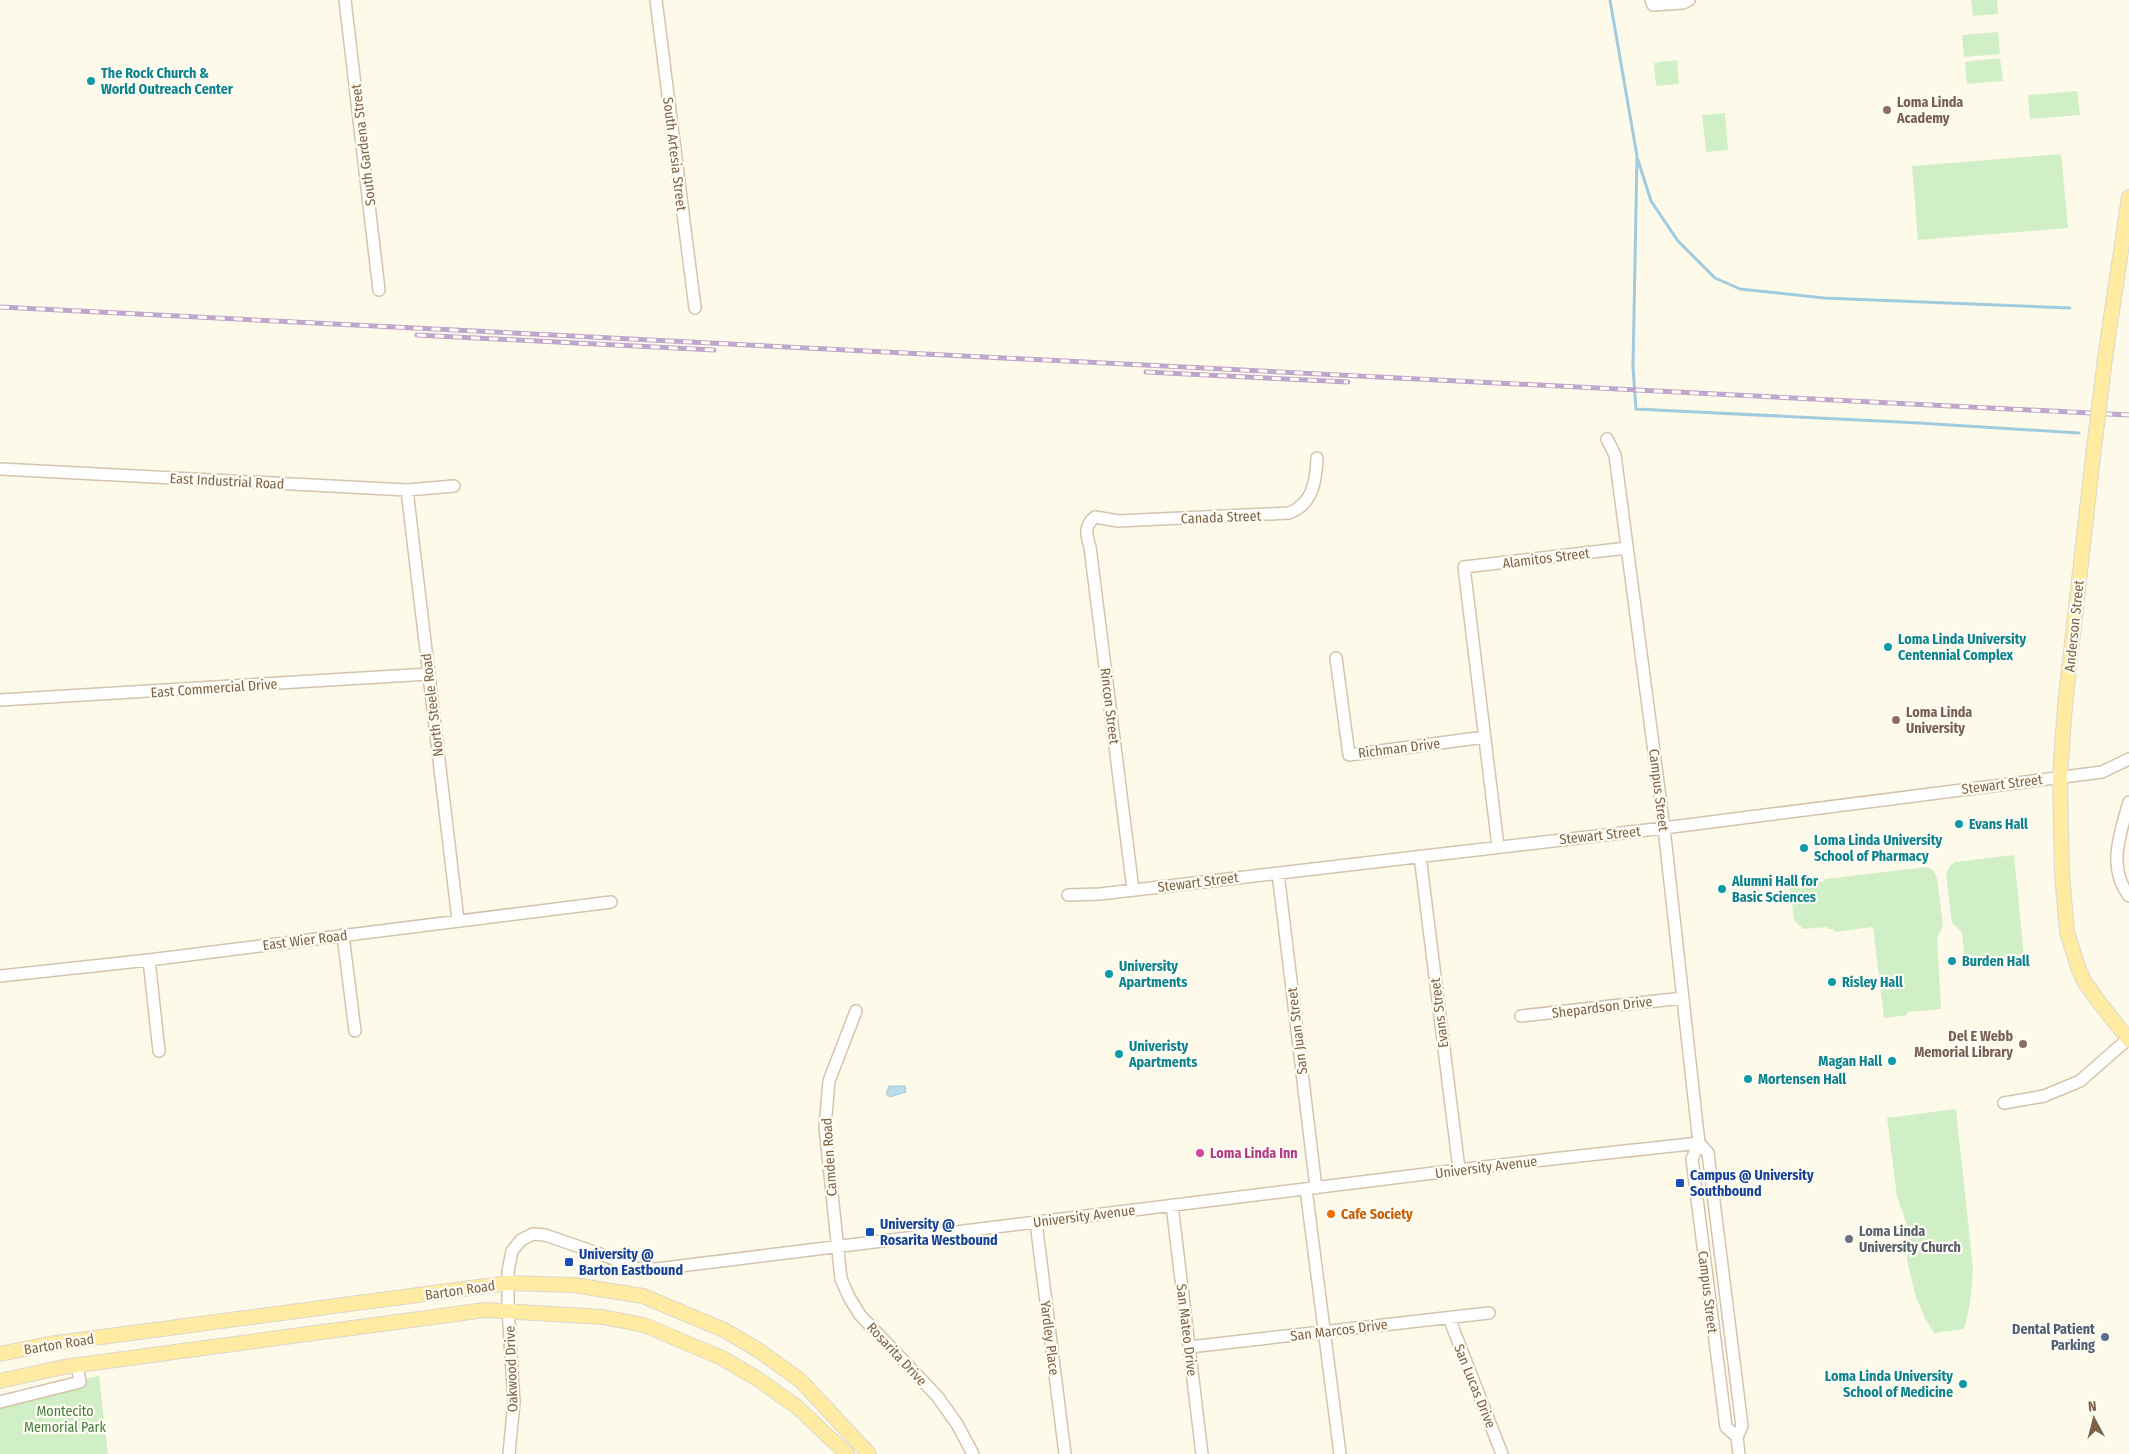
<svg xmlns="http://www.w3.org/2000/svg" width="2129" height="1454" font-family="'Fira Sans Condensed',sans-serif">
<rect width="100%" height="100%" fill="#fefaea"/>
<!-- green -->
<path fill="#d0efc6" d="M1971 0H1997L1998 14 1973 16Z
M1998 32 2000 54 1964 57 1962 35Z
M2000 58 2003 81 1967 84 1965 62Z
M1677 60 1679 84 1656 86 1654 63Z
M2077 91 2080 115 2030 119 2028 95Z
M1725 113 1728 150 1706 152 1702 115Z
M2061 154 2068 228 1918 240 1912 166Z
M2014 855 2024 955 1965 963 1962 932 1952 923 1946 875 1949 867 1955 862Z
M1927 867 1933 870 1937 878 1943 925 1937 938 1941 1009 1907 1012V1015L1884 1018 1873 927 1834 932 1833 929H1828L1827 927 1803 929 1794 920 1790 887 1794 883 1812 880 1816 883 1822 882 1825 879Z
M1956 1109 1973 1269C1972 1290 1970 1309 1964 1329L1934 1333 1925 1318 1915 1294 1907 1260 1909 1230 1897 1197 1887 1118Z
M99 1376 108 1454H0V1396Z"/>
<!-- water -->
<path fill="#bbddeb" stroke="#a0cbde" d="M889 1086H905L906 1092 890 1097 886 1094Z"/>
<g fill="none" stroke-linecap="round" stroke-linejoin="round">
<!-- stream -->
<path stroke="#a0cbde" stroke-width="3" d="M1610 0 1637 156 1633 367 1636 409 1919 423 2079 433
M1638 160 1651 201 1678 241 1715 278 1740 289 1824 298 2070 308"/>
<!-- minor casing -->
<g stroke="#d3c4ad" stroke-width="14">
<path id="minor" d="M345 0 379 290
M656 0 695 308
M1651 0 1653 5 1683 3 1689 0
M1607 439 1615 455 1664 828 1699 1143 1708 1153 1742 1426 1737 1437 1739 1454
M0 469 407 490 454 486
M407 490 458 920
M1336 658 1349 755 1485 737
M0 700 429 674
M2129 802C2120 834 2107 867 2129 896
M1498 846 1464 567 1627 548
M1420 856 1459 1169
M1278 873 1316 1188
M1133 890 1090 547C1086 534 1084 526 1095 517L1118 521 1289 513C1313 504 1316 481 1317 458
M1068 895 1100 894 1664 828 2102 772 2129 759
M343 935 355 1031
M149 960 159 1051
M0 976 149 960 611 902
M856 1011 829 1081 825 1127 841 1279 849 1297 860 1315 937 1396 957 1424 973 1454
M1521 1016 1683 998
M2004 1103 2044 1096 2080 1081 2128 1039
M1699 1143 1692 1159 1726 1427 1737 1437
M1306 1189 1340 1454
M1172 1205 1202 1454
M1036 1222 1065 1454
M1449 1318 1502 1454
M1189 1347 1489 1313
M0 1402 80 1382 77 1365
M509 1454 514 1402 508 1310V1271L512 1251 521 1240 533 1234 545 1235 609 1257 634 1268 656 1269C924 1238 1191 1202 1458 1170 1538 1160 1619 1152 1699 1143"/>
</g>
<!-- major casing -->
<g stroke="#ddd7d0" stroke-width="16">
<path id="major" d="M2105 358 2129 197
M2092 465 2065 705 2060 777 2062 874 2067 932 2078 967 2084 981 2099 1002 2129 1040
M0 1354 49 1344 508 1283 574 1285 643 1296 724 1330 758 1350 800 1380 869 1454
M0 1381 64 1367 485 1310 603 1317 644 1325 722 1358 756 1378 796 1406 847 1454"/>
</g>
<!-- minor -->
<use href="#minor" stroke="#fff" stroke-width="11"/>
<!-- major -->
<use href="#major" stroke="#ffeba1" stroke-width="14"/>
<!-- rail casing -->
<g stroke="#c0a5cc" stroke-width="5">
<path id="rail" d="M0 307 2129 415
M417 335 714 350
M1146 372 1348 382"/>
</g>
<!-- rail -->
<use href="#rail" stroke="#fffcf3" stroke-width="3" stroke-dasharray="9" stroke-linecap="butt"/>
<!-- major-bridge casing -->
<g stroke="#ddd7d0" stroke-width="16" stroke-linecap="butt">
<path id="major-bridge" d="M2092 465 2105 358"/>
</g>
<!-- major-bridge -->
<use href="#major-bridge" stroke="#ffeba1" stroke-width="14"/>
</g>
<!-- markers -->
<g fill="#0f9aa8" stroke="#fffcf3" stroke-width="2">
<circle cx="91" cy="81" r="5"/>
<circle cx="1888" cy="647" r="5"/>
<circle cx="1959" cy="824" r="5"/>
<circle cx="1804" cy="848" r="5"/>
<circle cx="1722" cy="889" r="5"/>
<circle cx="1952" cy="961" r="5"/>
<circle cx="1109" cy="974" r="5"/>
<circle cx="1832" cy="982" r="5"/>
<circle cx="1119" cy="1054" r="5"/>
<circle cx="1892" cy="1061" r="5"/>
<circle cx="1748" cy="1079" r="5"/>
<circle cx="1963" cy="1384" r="5"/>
</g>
<g fill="#8d6e63" stroke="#fffcf3" stroke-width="2">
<circle cx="1887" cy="110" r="5"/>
<circle cx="1896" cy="720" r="5"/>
<circle cx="2023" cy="1044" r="5"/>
</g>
<circle fill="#d1479c" stroke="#fffcf3" stroke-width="2" cx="1200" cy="1153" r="5"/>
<g fill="#1a4fb4" stroke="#fffcf3" stroke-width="2">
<rect x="1675" y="1178" width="10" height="10" rx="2.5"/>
<rect x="865" y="1227" width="10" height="10" rx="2.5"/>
<rect x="564" y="1257" width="10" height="10" rx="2.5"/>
</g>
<circle fill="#e8710a" stroke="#fffcf3" stroke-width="2" cx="1331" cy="1214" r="5"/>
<circle fill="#6b7280" stroke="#fffcf3" stroke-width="2" cx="1849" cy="1239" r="5"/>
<circle fill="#5c6f8a" stroke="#fffcf3" stroke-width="2" cx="2105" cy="1337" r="5"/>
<g text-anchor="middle" stroke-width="4.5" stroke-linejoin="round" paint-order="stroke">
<!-- culture labels -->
<g font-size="14" font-weight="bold" fill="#0d838f" stroke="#fffcf3" text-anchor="start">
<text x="101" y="78">The Rock Church &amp;<tspan x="101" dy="16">World Outreach Center</tspan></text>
<text x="1898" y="644">Loma Linda University<tspan x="1898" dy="16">Centennial Complex</tspan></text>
<text x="1969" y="829">Evans Hall</text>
<text x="1814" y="845">Loma Linda University<tspan x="1814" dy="16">School of Pharmacy</tspan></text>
<text x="1732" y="886">Alumni Hall for<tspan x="1732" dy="16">Basic Sciences</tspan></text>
<text x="1962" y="966">Burden Hall</text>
<text x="1119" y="971">University<tspan x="1119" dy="16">Apartments</tspan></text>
<text x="1842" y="987">Risley Hall</text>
<text x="1129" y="1051">Univeristy<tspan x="1129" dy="16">Apartments</tspan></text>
<text x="1882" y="1066" text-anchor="end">Magan Hall</text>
<text x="1758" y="1084">Mortensen Hall</text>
<text x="1953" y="1381" text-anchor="end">Loma Linda University<tspan x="1953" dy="16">School of Medicine</tspan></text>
</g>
<!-- education labels -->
<g font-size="14" font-weight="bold" fill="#785e54" stroke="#fffcf3" text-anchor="start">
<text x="1897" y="107">Loma Linda<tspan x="1897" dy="16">Academy</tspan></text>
<text x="1906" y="717">Loma Linda<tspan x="1906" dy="16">University</tspan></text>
<text x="2013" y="1041" text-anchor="end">Del E Webb<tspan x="2013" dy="16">Memorial Library</tspan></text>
</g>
<!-- street labels -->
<g font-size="14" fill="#7d6449" stroke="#fffcf3">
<text transform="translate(363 145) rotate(-97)" y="5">South Gardena Street</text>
<text transform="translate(675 154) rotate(83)" y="5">South Artesia Street</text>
<text transform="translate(227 481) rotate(3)" y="5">East Industrial Road</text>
<text transform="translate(1221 517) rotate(-2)" y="5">Canada Street</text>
<text transform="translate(1546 558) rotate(-7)" y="5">Alamitos Street</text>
<text transform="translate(2074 626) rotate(-84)" y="5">Anderson Street</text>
<text transform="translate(214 688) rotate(-4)" y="5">East Commercial Drive</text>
<text transform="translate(432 705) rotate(-97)" y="5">North Steele Road</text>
<text transform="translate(1110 706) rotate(83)" y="5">Rincon Street</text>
<text transform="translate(1399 748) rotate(-7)" y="5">Richman Drive</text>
<text transform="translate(2002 784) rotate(-7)" y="5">Stewart Street</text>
<text transform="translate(1659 790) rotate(83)" y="5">Campus Street</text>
<text transform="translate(1600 835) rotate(-6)" y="5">Stewart Street</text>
<text transform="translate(1198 882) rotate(-7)" y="5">Stewart Street</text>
<text transform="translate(305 940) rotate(-7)" y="5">East Wier Road</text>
<text transform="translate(1602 1007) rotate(-7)" y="5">Shepardson Drive</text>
<text transform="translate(1439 1013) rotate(-97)" y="5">Evans Street</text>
<text transform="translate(1297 1031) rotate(-97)" y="5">San Juan Street</text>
<text transform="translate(829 1157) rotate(-94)" y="5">Camden Road</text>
<text transform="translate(1486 1167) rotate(-7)" y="5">University Avenue</text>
<text transform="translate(1084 1216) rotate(-7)" y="5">University Avenue</text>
<text transform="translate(460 1290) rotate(-8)" y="5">Barton Road</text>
<text transform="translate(1708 1292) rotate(83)" y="5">Campus Street</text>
<text transform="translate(1187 1330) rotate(83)" y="5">San Mateo Drive</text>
<text transform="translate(1339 1330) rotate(-7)" y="5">San Marcos Drive</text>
<text transform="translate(1050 1338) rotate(83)" y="5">Yardley Place</text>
<text transform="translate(59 1344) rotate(-9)" y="5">Barton Road</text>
<text transform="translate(897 1354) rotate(47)" y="5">Rosarita Drive</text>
<text transform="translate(511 1369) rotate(-92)" y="5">Oakwood Drive</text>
<text transform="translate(1475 1386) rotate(68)" y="5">San Lucas Drive</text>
</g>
<!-- hotel labels -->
<g font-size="14" font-weight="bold" fill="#b23c85" stroke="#fffcf3" text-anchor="start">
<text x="1210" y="1158">Loma Linda Inn</text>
</g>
<!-- transit labels -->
<g font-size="14" font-weight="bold" fill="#164399" stroke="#fffcf3" text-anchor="start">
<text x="1690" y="1180">Campus @ University<tspan x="1690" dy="16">Southbound</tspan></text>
<text x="880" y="1229">University @<tspan x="880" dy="16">Rosarita Westbound</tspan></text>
<text x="579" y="1259">University @<tspan x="579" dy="16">Barton Eastbound</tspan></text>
</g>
<!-- food labels -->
<g font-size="14" font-weight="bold" fill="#c56008" stroke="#fffcf3" text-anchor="start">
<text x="1341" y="1219">Cafe Society</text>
</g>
<!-- worship labels -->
<g font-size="14" font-weight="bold" fill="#5b616d" stroke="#fffcf3" text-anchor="start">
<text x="1859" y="1236">Loma Linda<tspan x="1859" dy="16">University Church</tspan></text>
</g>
<!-- service labels -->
<g font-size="14" font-weight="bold" fill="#4e5e75" stroke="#fffcf3" text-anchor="end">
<text x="2095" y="1334">Dental Patient<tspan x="2095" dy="16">Parking</tspan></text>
</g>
<!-- park labels -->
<g font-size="14" fill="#467e3c" stroke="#fffcf3">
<text x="65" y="1416">Montecito<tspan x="65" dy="16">Memorial Park</tspan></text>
</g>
</g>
<!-- north arrow -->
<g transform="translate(2094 1419) rotate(353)" stroke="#fffcf3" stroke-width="4" paint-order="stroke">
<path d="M0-4L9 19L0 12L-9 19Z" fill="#7d6449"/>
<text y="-8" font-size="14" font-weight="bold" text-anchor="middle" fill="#7d6449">N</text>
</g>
</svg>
